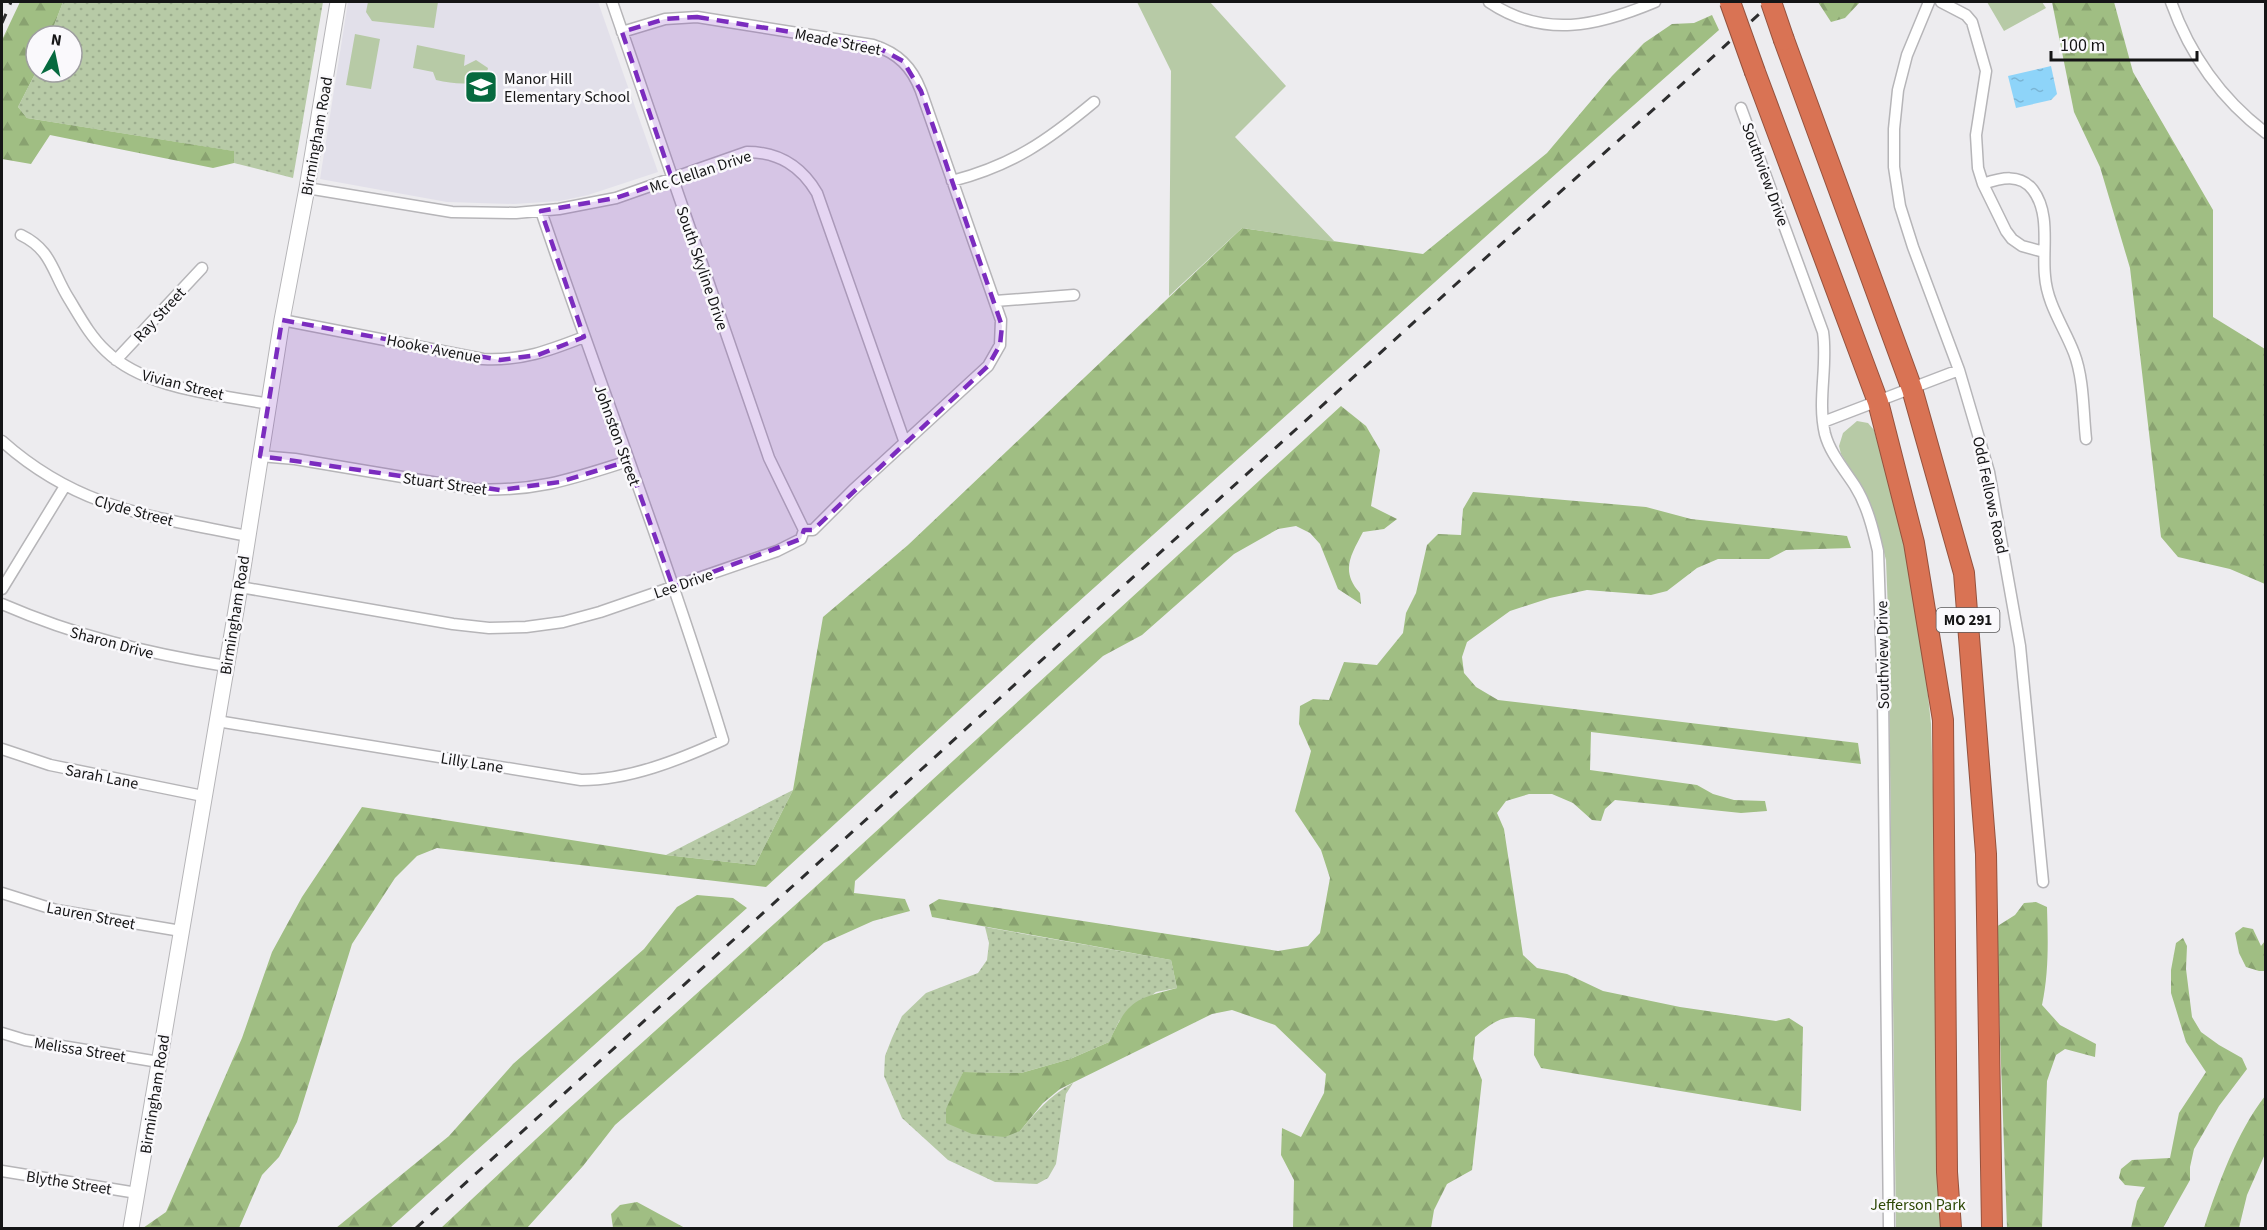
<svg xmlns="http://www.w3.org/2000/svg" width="2267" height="1230" font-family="'Source Sans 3',sans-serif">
<defs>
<pattern id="grass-dots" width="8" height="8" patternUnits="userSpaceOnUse" patternTransform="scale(1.5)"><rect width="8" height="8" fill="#b7caa6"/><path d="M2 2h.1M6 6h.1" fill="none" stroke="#9cad8e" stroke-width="1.8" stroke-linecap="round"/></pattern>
<pattern id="forest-firs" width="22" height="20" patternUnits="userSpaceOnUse" patternTransform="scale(1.5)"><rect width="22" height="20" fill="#a0be83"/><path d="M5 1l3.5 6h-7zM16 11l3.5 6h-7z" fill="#89a270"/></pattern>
<pattern id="water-ripples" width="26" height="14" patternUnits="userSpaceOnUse" patternTransform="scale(1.5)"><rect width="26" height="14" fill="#8ed4f9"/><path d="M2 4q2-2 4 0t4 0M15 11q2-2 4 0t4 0" fill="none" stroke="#7ab5d5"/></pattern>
</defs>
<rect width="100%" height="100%" fill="#edecef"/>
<!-- built -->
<path fill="#e2e0ea" d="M348 2H598L658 172 588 195 560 201 514 204 447 202 320 179Z"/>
<!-- grass -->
<path fill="url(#grass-dots)" d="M63 2H323L293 178 234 163 233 151 27 118 18 107 36 72H72V36H50Z
M793 790 755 865 666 855Z
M985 927 1171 960 1177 988 1156 992 1119 1021 1109 1042 1070 1059 1021 1073 963 1072 958 1086 1020 1131C1036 1112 1050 1095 1073 1083L1066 1094 1056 1164 1048 1178 1037 1184 995 1182 948 1160 902 1118 884 1076 885 1056 892 1038 902 1016 926 993 978 973 987 960 989 943Z"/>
<!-- forest -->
<path fill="url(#forest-firs)" d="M20 2H63L50 36H36V72L18 107 27 118 234 151V163L213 168 50 135 31 164 2 159V40Z
M1818 2H1860L1845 18 1831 22Z
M2052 2H2114L2133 72 2213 210V317L2265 349V584L2230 569 2178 557 2161 537 2130 268 2100 167 2074 112Z
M1712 15 1719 30 1532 195 1037 639 766 887 437 848 417 856 395 878 352 944 297 1122 279 1157 262 1175 239 1228H143L166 1212 242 1038 272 952 302 897 362 807 666 855 755 865 793 790 823 617 908 545 1242 228 1423 254 1547 153 1612 76 1644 43 1672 24 1694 23Z
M1341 406 1366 426 1380 450 1371 506 1397 519 1384 529 1363 532C1351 555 1340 571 1360 593L1361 604 1338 589 1320 544 1310 533 1296 526 1278 529 1234 554 1142 635 1103 656 855 881 854 893 905 899 910 911 873 921 824 943 615 1125 583 1166 527 1228H441L566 1111 813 889Z
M1473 492 1646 507 1691 519 1847 536 1851 548 1786 550 1769 559H1718L1697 568 1667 591 1651 595 1587 590 1550 598 1510 611 1467 642 1462 657 1464 673 1476 687 1498 700 1858 743 1861 764 1591 732 1590 770 1697 785 1713 794 1734 800 1765 801 1767 811 1741 813 1615 800 1605 809 1601 821 1592 820 1573 803 1552 794H1529L1506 801 1497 813 1504 829 1523 955 1537 968 1567 974 1603 991 1680 1007 1776 1021 1789 1018 1803 1027 1801 1111 1541 1068 1534 1055 1535 1019C1506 1014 1497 1018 1475 1037L1473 1059 1482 1080 1472 1170 1447 1184 1434 1210 1431 1228H1293L1294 1180 1281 1155 1282 1128 1301 1137 1324 1093 1326 1074 1275 1025 1232 1010 1212 1014 1060 1089 1043 1103 1020 1131 1005 1137 972 1134 946 1123V1109L963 1072 1021 1073 1070 1059 1109 1042C1128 1000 1135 999 1177 988L1171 960 932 917 929 905 939 899 1278 951 1308 946 1320 933 1330 878 1321 850 1295 811 1311 751 1299 724 1300 706 1313 699 1329 700 1344 662 1377 665 1403 633 1406 613 1416 593 1427 545 1438 534 1461 535 1463 509Z
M697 895 733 898 747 908 390 1228H336L449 1136 513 1064 644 949 677 907Z
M2036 902 2047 907C2048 940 2049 972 2042 1005L2060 1025 2096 1044 2095 1057 2065 1049 2056 1055 2047 1081 2042 1228H2007L1996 927 2015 915 2024 903Z
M2243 927 2253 929 2261 946 2265 941V971H2259L2246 967 2239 953 2235 933Z
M2183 938 2187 946 2186 969 2192 1017 2201 1032 2219 1045 2242 1058 2247 1069 2219 1106 2194 1149 2190 1167V1180L2163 1228H2131L2137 1201 2145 1187 2125 1185 2119 1178 2121 1169 2132 1160 2170 1158 2179 1113 2206 1072 2186 1042 2171 993V970L2176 943Z
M2265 1096V1154L2247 1195 2239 1228H2204C2218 1184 2237 1132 2265 1096Z
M637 1202 685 1228H613L611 1214 620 1205Z"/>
<!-- park -->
<path fill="#b7caa6" d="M368 2H438L434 28 372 21 366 12Z
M1137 2H1210L1286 86 1235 137 1335 242 1242 228 1169 296 1171 71Z
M1987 2H2042L2046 8 2004 31Z
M355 34 380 39 371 89 346 85Z
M417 45 465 55 464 66 476 60 488 68 485 81C467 85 453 84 436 80L433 72 413 68Z
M1857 421 1868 423 1874 430 1894 499 1907 558 1922 638 1931 724 1935 852 1942 1228H1896L1888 611 1886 560 1875 518 1857 480 1841 454 1839 446 1843 433Z"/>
<!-- water -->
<path fill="url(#water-ripples)" d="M2051 66 2057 94 2051 100 2016 108 2008 76Z"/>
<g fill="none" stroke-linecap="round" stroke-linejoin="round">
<!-- street casing -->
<g stroke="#b6b5b8" stroke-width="13">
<path id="street" d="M612 2 769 458 804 530
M1489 2C1544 39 1598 26 1655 2
M1929 2 1907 55 1898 90 1894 129V167L1900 206 1913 247 1959 370 1989 472 2020 646 2043 882
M1941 2 1966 15 1972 22 1986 71 1976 135 1978 168 1983 184 2006 231 2012 239 2022 246 2044 252
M2171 2C2190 55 2221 99 2266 133
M622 32 665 19 697 17 873 45C898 53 912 67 921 91L1001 320 1000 345 988 366 853 490 813 530H804
M1741 108 1823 332C1828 366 1817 400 1825 434 1830 453 1844 469 1855 486 1867 505 1873 529 1878 551L1883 698 1889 1228
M952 181C1013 165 1047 141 1094 102
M1983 184C2001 178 2020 173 2033 190 2051 214 2042 249 2045 276 2047 304 2064 327 2074 353 2084 379 2083 412 2086 439
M307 188 452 212 516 213 559 209 616 198 747 152C779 152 801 166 817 193L905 443
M21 235C52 250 52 272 69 299 80 317 90 336 106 351 145 389 216 394 269 404
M995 301 1074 295
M282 320 483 359C522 361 548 351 584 337
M116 360 202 268
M1823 422 1959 370
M2 441C78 509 151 516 247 536
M260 456 295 459 474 489C535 492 572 479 628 461
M240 587 453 624 489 628 526 627 563 622 600 612 777 551 801 539 804 530
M2 589 65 486
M2 604C76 636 146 653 226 666
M217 721 581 780C629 780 679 760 723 740 669 562 601 388 541 211
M2 749 50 765 203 796
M2 893 56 910 181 931
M2 1033 25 1040 159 1062
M2 1171 137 1193"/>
</g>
<!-- secondary casing -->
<g stroke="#b6b5b8" stroke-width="17">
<path id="secondary" d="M131 1228 240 587 282 320 307 188 338 2"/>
</g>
<!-- highway casing -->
<g stroke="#94523e" stroke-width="22">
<path id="highway" d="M1784 40 1912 389 1964 573 1986 854 1992 1228
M1755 72 1878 402 1914 543 1943 720 1947 1172 1951 1228"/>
</g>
<!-- street -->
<use href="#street" stroke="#fff" stroke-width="10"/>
<!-- secondary -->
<use href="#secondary" stroke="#fff" stroke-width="15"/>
<!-- highway -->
<use href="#highway" stroke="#d97354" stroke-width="20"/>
<!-- rail -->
<path stroke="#2d2d2e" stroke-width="3" stroke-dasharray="10 10" stroke-linecap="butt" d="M2 23 11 2
M416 1228 1455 285 1715 55 1772 2"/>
<!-- highway-bridge casing -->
<g stroke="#94523e" stroke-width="22" stroke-linecap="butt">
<path id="highway-bridge" d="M1730 2 1755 72
M1771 2 1784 40"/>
</g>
<!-- highway-bridge -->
<use href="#highway-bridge" stroke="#d97354" stroke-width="20"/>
</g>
<!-- marked area -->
<path fill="#7b2cbf" fill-opacity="0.2" stroke="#7b2cbf" stroke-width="4.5" stroke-dasharray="12 8" stroke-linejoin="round" d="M697 17 873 45 903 61 921 91 1002 326 1000 345 988 366 813 530H804L801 539 673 587 628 461 560 482 500 490 260 456 282 320 500 360 538 355 584 337 541 211 616 198 672 179 622 32 665 19Z"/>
<!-- icons -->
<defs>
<g id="school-square" transform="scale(1.725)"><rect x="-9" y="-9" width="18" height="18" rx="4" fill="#066a3f" stroke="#faf9fc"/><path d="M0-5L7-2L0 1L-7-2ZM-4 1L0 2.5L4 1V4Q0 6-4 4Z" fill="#fff"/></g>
</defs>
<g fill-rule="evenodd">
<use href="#school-square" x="481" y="87"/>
</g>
<g text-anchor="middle" stroke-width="5" stroke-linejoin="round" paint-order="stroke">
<!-- shield labels -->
<rect fill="#faf9fc" stroke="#5a595b" stroke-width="1.5" x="1936.5" y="608" width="63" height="24" rx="4.5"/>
<g font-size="15" font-weight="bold" fill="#151516">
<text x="1968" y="625">MO 291</text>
</g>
<!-- street labels -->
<g font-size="16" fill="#151516" stroke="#faf9fc">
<text transform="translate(838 41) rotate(11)" y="6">Meade Street</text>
<text transform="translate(316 136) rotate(-80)" y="6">Birmingham Road</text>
<text transform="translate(700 171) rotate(-18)" y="6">Mc Clellan Drive</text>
<text transform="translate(1766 174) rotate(70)" y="6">Southview Drive</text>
<text transform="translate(703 268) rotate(71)" y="6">South Skyline Drive</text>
<text transform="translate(159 314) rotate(-47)" y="6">Ray Street</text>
<text transform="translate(434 348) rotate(11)" y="6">Hooke Avenue</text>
<text transform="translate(183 384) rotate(14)" y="6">Vivian Street</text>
<text transform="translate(618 435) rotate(70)" y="6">Johnston Street</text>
<text transform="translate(445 483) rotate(8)" y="6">Stuart Street</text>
<text transform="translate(1991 495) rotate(78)" y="6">Odd Fellows Road</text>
<text transform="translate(134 510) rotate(15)" y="6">Clyde Street</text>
<text transform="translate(683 583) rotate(-19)" y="6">Lee Drive</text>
<text transform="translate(234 615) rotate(-81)" y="6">Birmingham Road</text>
<text transform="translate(112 642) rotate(15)" y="6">Sharon Drive</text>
<text transform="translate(1882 655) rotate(-91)" y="6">Southview Drive</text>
<text transform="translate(472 762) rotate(9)" y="6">Lilly Lane</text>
<text transform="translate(102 776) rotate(11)" y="6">Sarah Lane</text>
<text transform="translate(91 915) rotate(11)" y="6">Lauren Street</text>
<text transform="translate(80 1049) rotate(9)" y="6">Melissa Street</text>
<text transform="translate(154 1094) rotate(-81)" y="6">Birmingham Road</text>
<text transform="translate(69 1182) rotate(9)" y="6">Blythe Street</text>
</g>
<!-- poi labels -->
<g font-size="16" fill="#151516" stroke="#faf9fc" text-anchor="start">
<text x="504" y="84">Manor Hill<tspan x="504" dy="18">Elementary School</tspan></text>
</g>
<!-- park labels -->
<g font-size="16" fill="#2c4704" stroke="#faf9fc">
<text x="1918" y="1210">Jefferson Park</text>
</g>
</g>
<!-- border -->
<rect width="2267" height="1230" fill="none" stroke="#151516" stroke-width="6"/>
<!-- north arrow -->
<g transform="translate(54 54) rotate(9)"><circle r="28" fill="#faf9fc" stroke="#9e9ea0" stroke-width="1.5"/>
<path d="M0-4.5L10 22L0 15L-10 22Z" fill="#066a3f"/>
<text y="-9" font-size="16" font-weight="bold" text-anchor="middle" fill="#151516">N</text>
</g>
<!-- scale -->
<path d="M2051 51v9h146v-9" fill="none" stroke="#151516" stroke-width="3"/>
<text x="2060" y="51" font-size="18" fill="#151516" stroke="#faf9fc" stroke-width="4.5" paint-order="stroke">100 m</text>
</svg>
